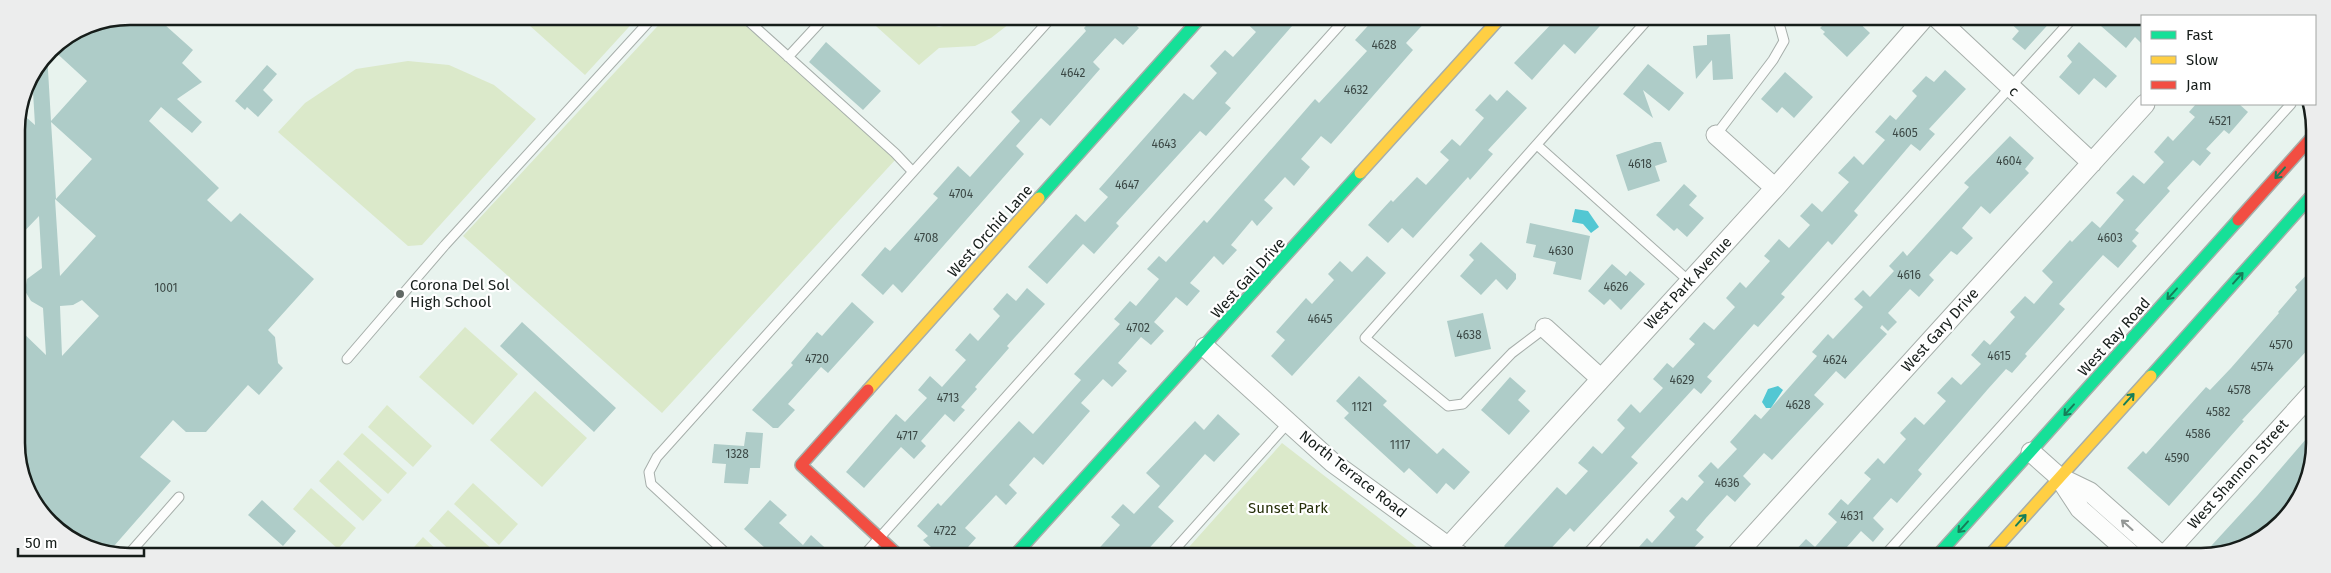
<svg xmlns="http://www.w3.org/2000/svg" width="2331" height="573" font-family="'Fira Sans',sans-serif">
<rect width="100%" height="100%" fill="#e8f3ee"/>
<!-- green -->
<path fill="#dbe9ca" d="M520 17H638L585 75Z
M666 17H736L896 159 662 413 463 236Z
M866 17H903L939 27 982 17H1018L991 38 975 46 939 48 919 65Z
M408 61 449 65 494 85 536 119 422 245 408 246 278 132 305 103 356 69Z
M465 327 518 374 473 425 419 377Z
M535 391 587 438 542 487 490 440Z
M387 405 432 446 413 467 368 427Z
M362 433 407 473 388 494 343 454Z
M1282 443 1428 556H1181Z
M338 460 382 500 363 521 319 481Z
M473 483 518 524 499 545 454 504Z
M311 488 356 528 338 549 293 509Z
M448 510 493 550 489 555H455L429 531Z
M423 537 442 555H407Z"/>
<!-- water -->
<path fill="#52c7d3" d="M1575 209 1588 211 1599 227 1591 233 1583 224 1572 222Z
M1778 386 1783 390 1771 408H1766L1762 402 1768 389Z"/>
<!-- building -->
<path fill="#aeccc8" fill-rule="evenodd" d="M130 16H155L193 50 182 63 202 82 177 99 202 122 192 133 161 107 149 121 219 188 207 200 231 222 240 213 314 279 268 330 275 337 278 363 283 368 259 395 248 385 206 432H186L173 420 140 457 171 481 107 554 79 539 39 505 18 466V328L46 355 43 308 31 301 25 291 27 279 42 268 39 216 17 239 16 122 19 111 35 125 32 75 47 53 51 121 87 81 51 48 86 25ZM51 122 92 159 56 199ZM55 199 96 236 60 276ZM82 300 99 316 62 356 60 306 73 305Z
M1094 17H1127L1139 28 1123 45 1115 38 1093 62 1100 69 1050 126 1041 118 1016 146 1024 154 902 293 893 284 883 295 861 275 885 247 890 251 938 198 933 194 958 166 970 177 1020 121 1011 112 1086 31 1084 28Z
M1240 17 1299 18 1225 103 1231 108 1206 136 1200 131 1116 223 1119 226 1094 254 1083 244 1047 284 1028 267 1076 214 1085 222 1108 197 1099 189 1184 93 1193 100 1217 73 1210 66 1225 50 1233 57 1256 32Z
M1375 18H1429L1406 43 1413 50 1331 144 1321 136 1301 159 1310 167 1294 186 1285 177 1264 200 1273 208 1257 226 1252 220 1231 245 1237 250 1223 265 1214 256 1190 283 1200 291 1187 306 1176 297 1154 322 1164 331 1151 345 1141 337 1118 363 1127 371 1112 387 1103 379 1081 403 1090 411 1043 465 1034 457 1009 485 1017 493 1006 505 996 495 965 528 976 538 961 555H940L923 540 928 536 917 526 938 503 941 506 1019 421 1033 434 1081 380 1074 374 1120 324 1114 319 1130 301 1136 306 1159 279 1147 269 1159 256 1166 262 1204 220 1207 223 1315 99 1319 103 1367 51 1355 40Z
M1557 18H1607L1575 54 1564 44 1532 80 1514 63Z
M1830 18H1854L1870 33 1847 57 1823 34 1825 32 1820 28Z
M2005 18H2054L2025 50 2012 39 2019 31Z
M2107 18H2142V44L2135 37 2126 48 2101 26Z
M1730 34 1733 79 1713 80 1712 60 1696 79 1693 46 1707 45V35Z
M826 42 881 91 863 110 809 62Z
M2079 42 2117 76 2106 88 2094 78 2079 95 2059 77 2072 62 2067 56Z
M1648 64 1684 93 1669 111 1643 90 1653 118 1623 94Z
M267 65 277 74 263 90 273 100 258 117 247 107 245 110 235 101Z
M1945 70 1966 89 1929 129 1935 134 1920 151 1911 144 1854 211 1858 215 1832 245 1828 241 1781 294 1785 297 1758 327 1754 324 1707 377 1712 381 1701 394 1694 388 1631 457 1638 463 1574 532 1570 528 1544 556H1515L1504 546 1557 487 1566 495 1588 471 1578 463 1593 446 1602 454 1625 428 1617 420 1631 404 1640 413 1663 388 1653 379 1667 363 1673 368 1695 344 1689 339 1704 322 1714 330 1735 307 1726 298 1740 282 1746 288 1770 261 1764 256 1779 239 1789 248 1810 225 1800 216 1812 203 1822 212 1849 182 1838 173 1854 156 1863 165 1885 140 1875 132 1890 115 1896 120 1917 96 1912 91 1926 76 1934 82Z
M1785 72 1813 97 1794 118 1782 107 1777 113 1761 99Z
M1507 90 1527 108 1488 150 1493 154 1470 180 1468 177 1413 238 1402 228 1388 243 1368 225 1391 200 1393 202 1417 177 1426 185 1449 160 1440 152 1452 139 1460 146 1484 118 1475 110 1490 94 1497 101Z
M2196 104H2239L2248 112 2229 134 2224 130 2206 149 2211 153 2200 166 2193 160 2167 188 2170 191 2135 230 2139 233 2132 241 2137 246 2118 268 2103 255 2059 304 2065 309 2025 354 2027 356 2012 373 2006 369 1988 389 1918 470 1922 474 1897 503 1891 498 1873 518 1884 529 1873 542 1861 531 1839 556H1790L1806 539 1815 547 1837 522 1828 514 1841 499 1848 505 1871 479 1864 473 1878 458 1884 464 1906 439 1900 433 1915 417 1924 425 1946 401 1937 393 1952 377 1961 385 1981 364 1971 355 1984 340 1990 345 2015 317 2010 312 2025 296 2034 304 2053 282 2042 271 2070 240 2072 242 2092 221 2100 228 2124 200 2116 193 2133 175 2144 184 2164 162 2154 152 2168 136 2173 141 2195 117 2189 112Z
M2010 136 2034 158 2025 169 2029 173 1990 214 1981 206 1962 228 1973 238 1957 255 1951 251 1929 275 1934 280 1919 297 1910 289 1888 313 1897 322 1888 331 1882 325 1880 328 1887 334 1845 379 1836 371 1814 395 1824 404 1772 460 1764 453 1743 476 1751 484 1735 502 1727 495 1706 518 1696 530 1704 537 1686 556H1631L1647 538 1652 543 1675 517 1669 511 1682 497 1687 501 1704 482 1698 476 1711 462 1718 469 1737 449 1730 442 1755 414 1761 419 1817 356 1812 352 1828 334 1833 339 1863 307 1854 299 1863 290 1870 297 1894 271 1889 266 1903 251 1907 256 1969 187 1964 183Z
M1655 142H1661L1667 162 1655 166 1660 181 1628 191 1616 155Z
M1684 184 1697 196 1689 205 1704 218 1687 237 1677 228 1674 231 1656 215Z
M1530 223 1590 236 1581 280 1553 274 1556 262 1533 257 1536 245 1526 243Z
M1481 242 1516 274V279L1507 290 1496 279 1481 295 1460 276 1474 260 1469 255Z
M1367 256 1386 273 1292 376 1271 356 1285 340 1276 332 1306 298 1312 304 1334 280 1328 274 1340 261 1352 272Z
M1612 264 1626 276 1630 271 1645 284 1621 310 1610 299 1604 305 1588 291Z
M2313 268V344L2242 420 2244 421 2169 506 2127 468 2143 451 2146 454 2206 387 2210 390 2231 368 2279 313 2278 312 2297 290 2295 287Z
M1027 288 1045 304 1007 346 1009 348 975 387 977 389 961 407 965 410 954 422 945 414 921 441 926 446 914 459 901 447 864 488 846 472 896 414 905 422 927 398 918 390 930 376 942 387 966 360 955 350 970 333 978 341 1000 316 993 309 1007 293 1016 301Z
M852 302 874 322 828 373 821 367 788 404 795 410 778 428H773L752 410 793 365 791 363 817 332 822 336Z
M1483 313 1491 349 1455 357 1447 321Z
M522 322 616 408 594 432 500 346Z
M1359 376 1387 401 1383 405 1437 454 1443 448 1470 472 1454 490 1446 483 1437 494 1409 468 1404 473 1344 418 1349 413 1336 401Z
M1510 377 1526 391 1518 400 1530 411 1509 435 1481 410Z
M1218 414 1240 434 1214 462 1205 454 1158 507 1174 521 1142 556 1093 555 1120 525 1111 517 1123 504 1134 514 1160 486 1146 473 1195 421 1204 430Z
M2313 431V466L2276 529 2209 557H2201L2257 496Z
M746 432 763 433 760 468H750L748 484 724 483 726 464 712 463 714 444 744 446Z
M262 500 296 531 283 546 248 515Z
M770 500 787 515 779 523 803 545 811 535 833 555H773L744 529Z"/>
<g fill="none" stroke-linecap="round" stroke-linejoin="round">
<!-- lane casing -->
<g stroke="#a6aeaa" stroke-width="11">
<path id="lane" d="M744 17 895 153 913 172
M788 57 825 17
M1716 135 1773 60 1784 41 1779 23 1775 18
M1537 145 1690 282
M1545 328 1512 353 1463 404 1448 406 1365 338 1649 18
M347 359 445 245 653 17
M128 555 179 497
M728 555 651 484 649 472 657 457 1052 17
M864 555 1346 18
M1169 556 1288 423
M1585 556 2073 18
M1884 556 2291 104"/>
</g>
<!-- street casing -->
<g stroke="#a6aeaa" stroke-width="21">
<path id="street" d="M1937 18 2092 163
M1716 135 1775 188
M1545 328 1600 378
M1205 347 1332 462 1461 556
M2031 452 2059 477 2080 509 2133 556
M2059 477 2090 492 2162 556
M1449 546 1775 188 1924 18
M1735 556 2145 104
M2164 556 2313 392"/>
</g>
<!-- fast casing -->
<g stroke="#a6aeaa" stroke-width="14">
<path id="fast" d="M1039 198 1201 17
M2151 376 2313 194
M1015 555 1360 173
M1937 556 2238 220"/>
</g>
<!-- slow casing -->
<g stroke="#a6aeaa" stroke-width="14">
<path id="slow" d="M1360 173 1500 18
M868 390 1039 198
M1989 556 2151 376"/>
</g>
<!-- jam casing -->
<g stroke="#a6aeaa" stroke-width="14">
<path id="jam" d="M2238 220 2313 136
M868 390 801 465 898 555"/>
</g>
<!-- lane -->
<use href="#lane" stroke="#fcfdfc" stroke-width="9"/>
<!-- street -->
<use href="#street" stroke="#fcfdfc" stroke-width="19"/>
<!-- fast -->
<use href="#fast" stroke="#16e098" stroke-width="11"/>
<!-- slow -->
<use href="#slow" stroke="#ffcf43" stroke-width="11"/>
<!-- jam -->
<use href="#jam" stroke="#f24e42" stroke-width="11"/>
</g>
<!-- one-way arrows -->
<defs><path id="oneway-shaft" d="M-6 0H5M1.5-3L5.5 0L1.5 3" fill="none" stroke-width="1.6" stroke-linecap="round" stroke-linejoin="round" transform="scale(1.25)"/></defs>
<g stroke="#167e59">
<use href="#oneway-shaft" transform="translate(2280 173) rotate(132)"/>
<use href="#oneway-shaft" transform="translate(2238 278) rotate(-48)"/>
<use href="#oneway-shaft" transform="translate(2172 294) rotate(132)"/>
<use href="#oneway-shaft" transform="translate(2129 399) rotate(-48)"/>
<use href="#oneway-shaft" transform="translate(2069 410) rotate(132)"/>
<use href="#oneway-shaft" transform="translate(2021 520) rotate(-48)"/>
<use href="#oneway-shaft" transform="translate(1963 527) rotate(132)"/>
</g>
<use stroke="#949896" href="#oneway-shaft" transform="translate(2127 525) rotate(-138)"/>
<!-- markers -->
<circle fill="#606864" stroke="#fff" stroke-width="2" cx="400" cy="294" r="5"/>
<g text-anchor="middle" stroke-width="4.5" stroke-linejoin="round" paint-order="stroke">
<!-- number labels -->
<g font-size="12" fill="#3c4946">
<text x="1384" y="49">4628</text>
<text x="1073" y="77">4642</text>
<text x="1356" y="94">4632</text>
<text x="2220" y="125">4521</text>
<text x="1905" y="137">4605</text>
<text x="1164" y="148">4643</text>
<text x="2009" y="165">4604</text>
<text x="1640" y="168">4618</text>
<text x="1127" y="189">4647</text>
<text x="961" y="198">4704</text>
<text x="926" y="242">4708</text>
<text x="2110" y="242">4603</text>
<text x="1561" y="255">4630</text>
<text x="1909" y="279">4616</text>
<text x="1616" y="291">4626</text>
<text x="166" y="292">1001</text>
<text x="1320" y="323">4645</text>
<text x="1138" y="332">4702</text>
<text x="1469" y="339">4638</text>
<text x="2281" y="349">4570</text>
<text x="1999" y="360">4615</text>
<text x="817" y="363">4720</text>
<text x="1835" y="364">4624</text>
<text x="2262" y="371">4574</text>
<text x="1682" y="384">4629</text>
<text x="2239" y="394">4578</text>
<text x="948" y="402">4713</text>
<text x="1798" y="409">4628</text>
<text x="1362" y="411">1121</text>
<text x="2218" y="416">4582</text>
<text x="2198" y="438">4586</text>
<text x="907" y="440">4717</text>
<text x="1400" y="449">1117</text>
<text x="737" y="458">1328</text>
<text x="2177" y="462">4590</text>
<text x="1727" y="487">4636</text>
<text x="1852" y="520">4631</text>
<text x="945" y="535">4722</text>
</g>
<!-- street labels -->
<g font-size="15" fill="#161d1a" stroke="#fff">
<text transform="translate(2014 91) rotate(43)" y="5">c</text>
<text transform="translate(990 231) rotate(-48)" y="5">West Orchid Lane</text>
<text transform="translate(1248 278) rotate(-48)" y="5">West Gail Drive</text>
<text transform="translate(1688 283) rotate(-47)" y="5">West Park Avenue</text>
<text transform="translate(1940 330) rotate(-48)" y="5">West Gary Drive</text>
<text transform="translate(2114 337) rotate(-48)" y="5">West Ray Road</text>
<text transform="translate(1353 474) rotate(38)" y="5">North Terrace Road</text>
<text transform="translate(2238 474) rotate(-48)" y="5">West Shannon Street</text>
</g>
<!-- poi labels -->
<g font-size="15" fill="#161d1a" stroke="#fff" text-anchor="start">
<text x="410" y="290">Corona Del Sol<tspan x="410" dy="17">High School</tspan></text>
</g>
<!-- park labels -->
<g font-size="15" fill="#26300a" stroke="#fff">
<text x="1288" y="513">Sunset Park</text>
</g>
</g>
<!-- crop -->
<path d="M0 0H2331V573H0ZM130 25H2201A105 105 0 0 1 2306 130V443A105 105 0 0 1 2201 548H130A105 105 0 0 1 25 443V130A105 105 0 0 1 130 25Z" fill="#eceded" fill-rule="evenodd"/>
<path fill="none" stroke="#161d1a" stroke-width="2.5" d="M130 25H2201A105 105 0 0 1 2306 130V443A105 105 0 0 1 2201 548H130A105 105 0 0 1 25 443V130A105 105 0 0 1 130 25Z"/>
<!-- legend -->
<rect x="2141" y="15" width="175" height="90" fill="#ffffff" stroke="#a2a5a3"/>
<rect x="2151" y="31" width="25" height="8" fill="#16e098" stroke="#a2a5a3"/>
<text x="2186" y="40" font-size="15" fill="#161d1a">Fast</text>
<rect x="2151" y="56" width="25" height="8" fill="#ffcf43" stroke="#a2a5a3"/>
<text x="2186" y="65" font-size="15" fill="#161d1a">Slow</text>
<rect x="2151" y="81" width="25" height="8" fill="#f24e42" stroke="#a2a5a3"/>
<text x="2186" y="90" font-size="15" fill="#161d1a">Jam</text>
<!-- scale -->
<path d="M18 548v8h126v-8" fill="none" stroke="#161d1a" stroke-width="2.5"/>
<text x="25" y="548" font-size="15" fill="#161d1a" stroke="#ffffff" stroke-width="4" paint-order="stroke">50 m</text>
</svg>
